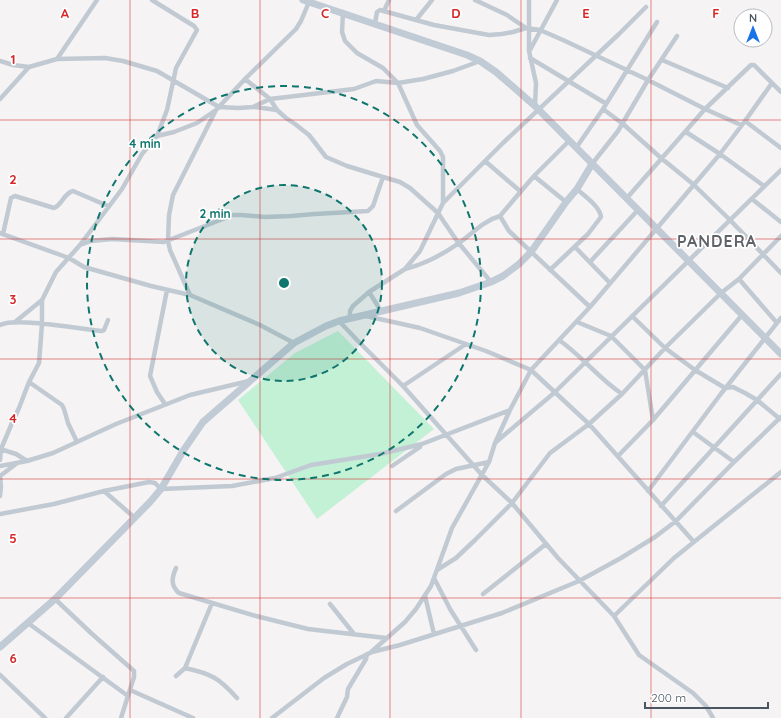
<svg xmlns="http://www.w3.org/2000/svg" width="781" height="718" font-family="Quicksand,sans-serif">
<rect width="100%" height="100%" fill="#f5f3f3"/>
<!-- green -->
<path fill="#c3f1d5" d="M338 331 434 429 317 519 238 400 295 353Z"/>
<g fill="none" stroke-linecap="round" stroke-linejoin="round">
<!-- street -->
<path stroke="#c1cad2" stroke-width="4.5" d="M152 0 194 26 197 30 176 68 167 110 157 136
M475 0 507 15 526 28 540 30 563 40 648 80 705 109 741 125
M529 0V51L536 83 535 106
M384 11 389 0
M343 12 342 32 345 41 357 53 383 68 398 83 417 125 440 151 443 157V203L420 251 405 269 369 292 353 306 350 311V319
M416 20 432 0
M375 23 377 12 380 10 434 25 489 35 502 34 513 32 526 28
M530 50 557 0
M530 58 605 103
M57 59 97 0
M662 60 728 88
M0 61 13 65 29 67
M245 79 270 99 277 110 286 118 295 124 309 135 326 157 347 166 383 177
M0 99 29 67 57 59 105 58 123 61 157 71 219 107 238 108 253 107 270 99 354 89 376 81 398 83 423 79 453 71 480 61
M255 107 277 110
M603 109 623 124 661 158 693 184 730 220 781 273
M745 121 781 148
M686 132 720 154 764 186
M569 141 534 176 500 216 509 231 590 307
M576 148 603 109 657 22
M485 161 520 191
M592 164 618 131 648 80 677 36
M534 176 566 202
M626 199 705 109 751 65H754L781 92
M752 199 781 222
M443 203 504 142 619 34 646 7
M0 233 69 258 84 267 151 286 190 295 260 325 294 343
M3 234 11 198 15 196 54 208C62 205 64 193 73 191L108 206
M80 245 91 241 112 239 164 242 233 215H241L265 217 291 216 315 214 368 211 373 206 383 177 400 182 410 188 438 213 457 241 491 282
M575 247 610 283
M590 262 638 210
M405 269C425 264 442 255 459 243 473 233 483 221 500 216
M550 270 588 234 601 217C600 206 584 196 577 189
M739 279 777 323
M369 292 381 311
M190 295 170 250 168 241 169 215 173 195 216 110
M366 316 420 328 486 351 531 370 589 424 694 542
M632 316 665 348 695 370 725 388 733 387 745 393 757 400 780 419
M339 321 357 340 403 386 482 475 512 503 558 558 614 616 674 558 781 472
M15 322 42 300
M577 322 611 336 645 370 653 420
M0 325C16 317 81 329 102 331L104 330 108 320
M559 340C582 356 598 378 622 394
M29 382 62 405 64 409 68 423 77 442
M403 386 466 344
M165 404 157 392 150 376 167 290
M693 432 734 462
M496 442 554 393 781 170
M0 449 16 454 27 461
M618 456 653 420 742 315
M0 460 1 449 12 423 19 408 29 382 39 363 42 324V300L56 272 80 245 122 189 142 154 157 136 174 132 197 123 216 110 245 79 296 29 301 21 309 2
M0 466 27 461 53 453 116 424 190 395 249 381
M392 466 420 447
M0 476 16 464
M0 476 1 486 0 496
M104 491 135 518
M648 491 720 395 781 318
M661 506 781 374
M396 511 446 474 456 469 489 462
M0 514 54 504 104 491 149 482 155 483 161 489 232 486 275 478 311 465 380 454 422 444 510 410
M176 568C172 577 170 585 179 593L256 616 308 629 386 638
M437 570 456 558 475 540 512 503 550 453 589 424 622 394 665 348 721 293 739 279 781 236
M434 578 450 609 476 650
M483 594 546 544
M425 596 434 634
M55 599 91 633 134 671V677L121 718
M330 604 354 634
M614 616 639 655 693 693 706 706 713 718
M28 623 128 696
M372 652 400 645 502 613 579 581 621 558 655 537 676 521 734 462 781 417
M185 668C212 674 219 678 237 698
M0 675 45 718
M176 676 185 668 212 603
M130 690 193 718
M66 718 103 677
M272 718 324 678 347 664 370 653 405 622 416 609 431 586 452 528 489 462 495 443 510 410 531 370 590 307 720 154 745 121 772 83
M337 718 347 697 348 689 366 659 367 654"/>
<!-- secondary -->
<path stroke="#c1cbd6" stroke-width="7" d="M303 0 467 55 480 61 496 72 535 106 781 354
M0 647 55 599 150 502 161 489 183 451 203 422 294 343 326 326 339 321 459 293 491 282 503 276 519 264 531 252 566 202 577 189 592 164"/>
</g>
<!-- grid -->
<path fill="none" stroke="#d62828" stroke-width="1" stroke-opacity="0.55" d="M130 0V718M260 0V718M390 0V718M521 0V718M651 0V718M0 120H781M0 239H781M0 359H781M0 479H781M0 598H781"/>
<!-- distance rings -->
<circle cx="284" cy="283" r="98" fill="#0f766e" fill-opacity=".12"/>
<g fill="none" stroke="#0f766e" stroke-width="2" stroke-dasharray="7 5">
<circle cx="284" cy="283" r="98"/>
<circle cx="284" cy="283" r="197"/>
</g>
<g text-anchor="middle" stroke-width="3.5" stroke-linejoin="round" paint-order="stroke">
<!-- district labels -->
<g font-size="16" font-weight="bold" letter-spacing="1" fill="#5f6368" stroke="#fff">
<text x="717" y="247">PANDERA</text>
</g>
</g>
<g font-size="13" text-anchor="middle" font-weight="bold" fill="#d62828" stroke="#fff" stroke-width="3.5" stroke-linejoin="round" paint-order="stroke">
<text x="65" y="18">A</text>
<text x="195" y="18">B</text>
<text x="325" y="18">C</text>
<text x="456" y="18">D</text>
<text x="586" y="18">E</text>
<text x="716" y="18">F</text>
<text x="13" y="64">1</text>
<text x="13" y="184">2</text>
<text x="13" y="304">3</text>
<text x="13" y="423">4</text>
<text x="13" y="543">5</text>
<text x="13" y="663">6</text>
</g>
<circle cx="284" cy="283" r="6" fill="#0f766e" stroke="#fff" stroke-width="2"/>
<g font-size="12" text-anchor="middle" font-weight="bold" fill="#0f766e" stroke="#fff" stroke-width="3.5" stroke-linejoin="round" paint-order="stroke">
<text x="145" y="148">4 min</text>
<text x="215" y="218">2 min</text>
</g>
<!-- north arrow -->
<g transform="translate(753 28)"><circle r="19" fill="#ffffff" stroke="#b7bbc0"/>
<path d="M0-3L7 15L0 10L-7 15Z" fill="#1a73e8"/>
<text y="-6" font-size="11" font-weight="bold" text-anchor="middle" fill="#4a5661">N</text>
</g>
<!-- scale -->
<path d="M645 702v6h123v-6" fill="none" stroke="#4a5661" stroke-width="2"/>
<text x="651" y="702" font-size="12" fill="#4a5661" stroke="#ffffff" stroke-width="3" paint-order="stroke">200 m</text>
</svg>
